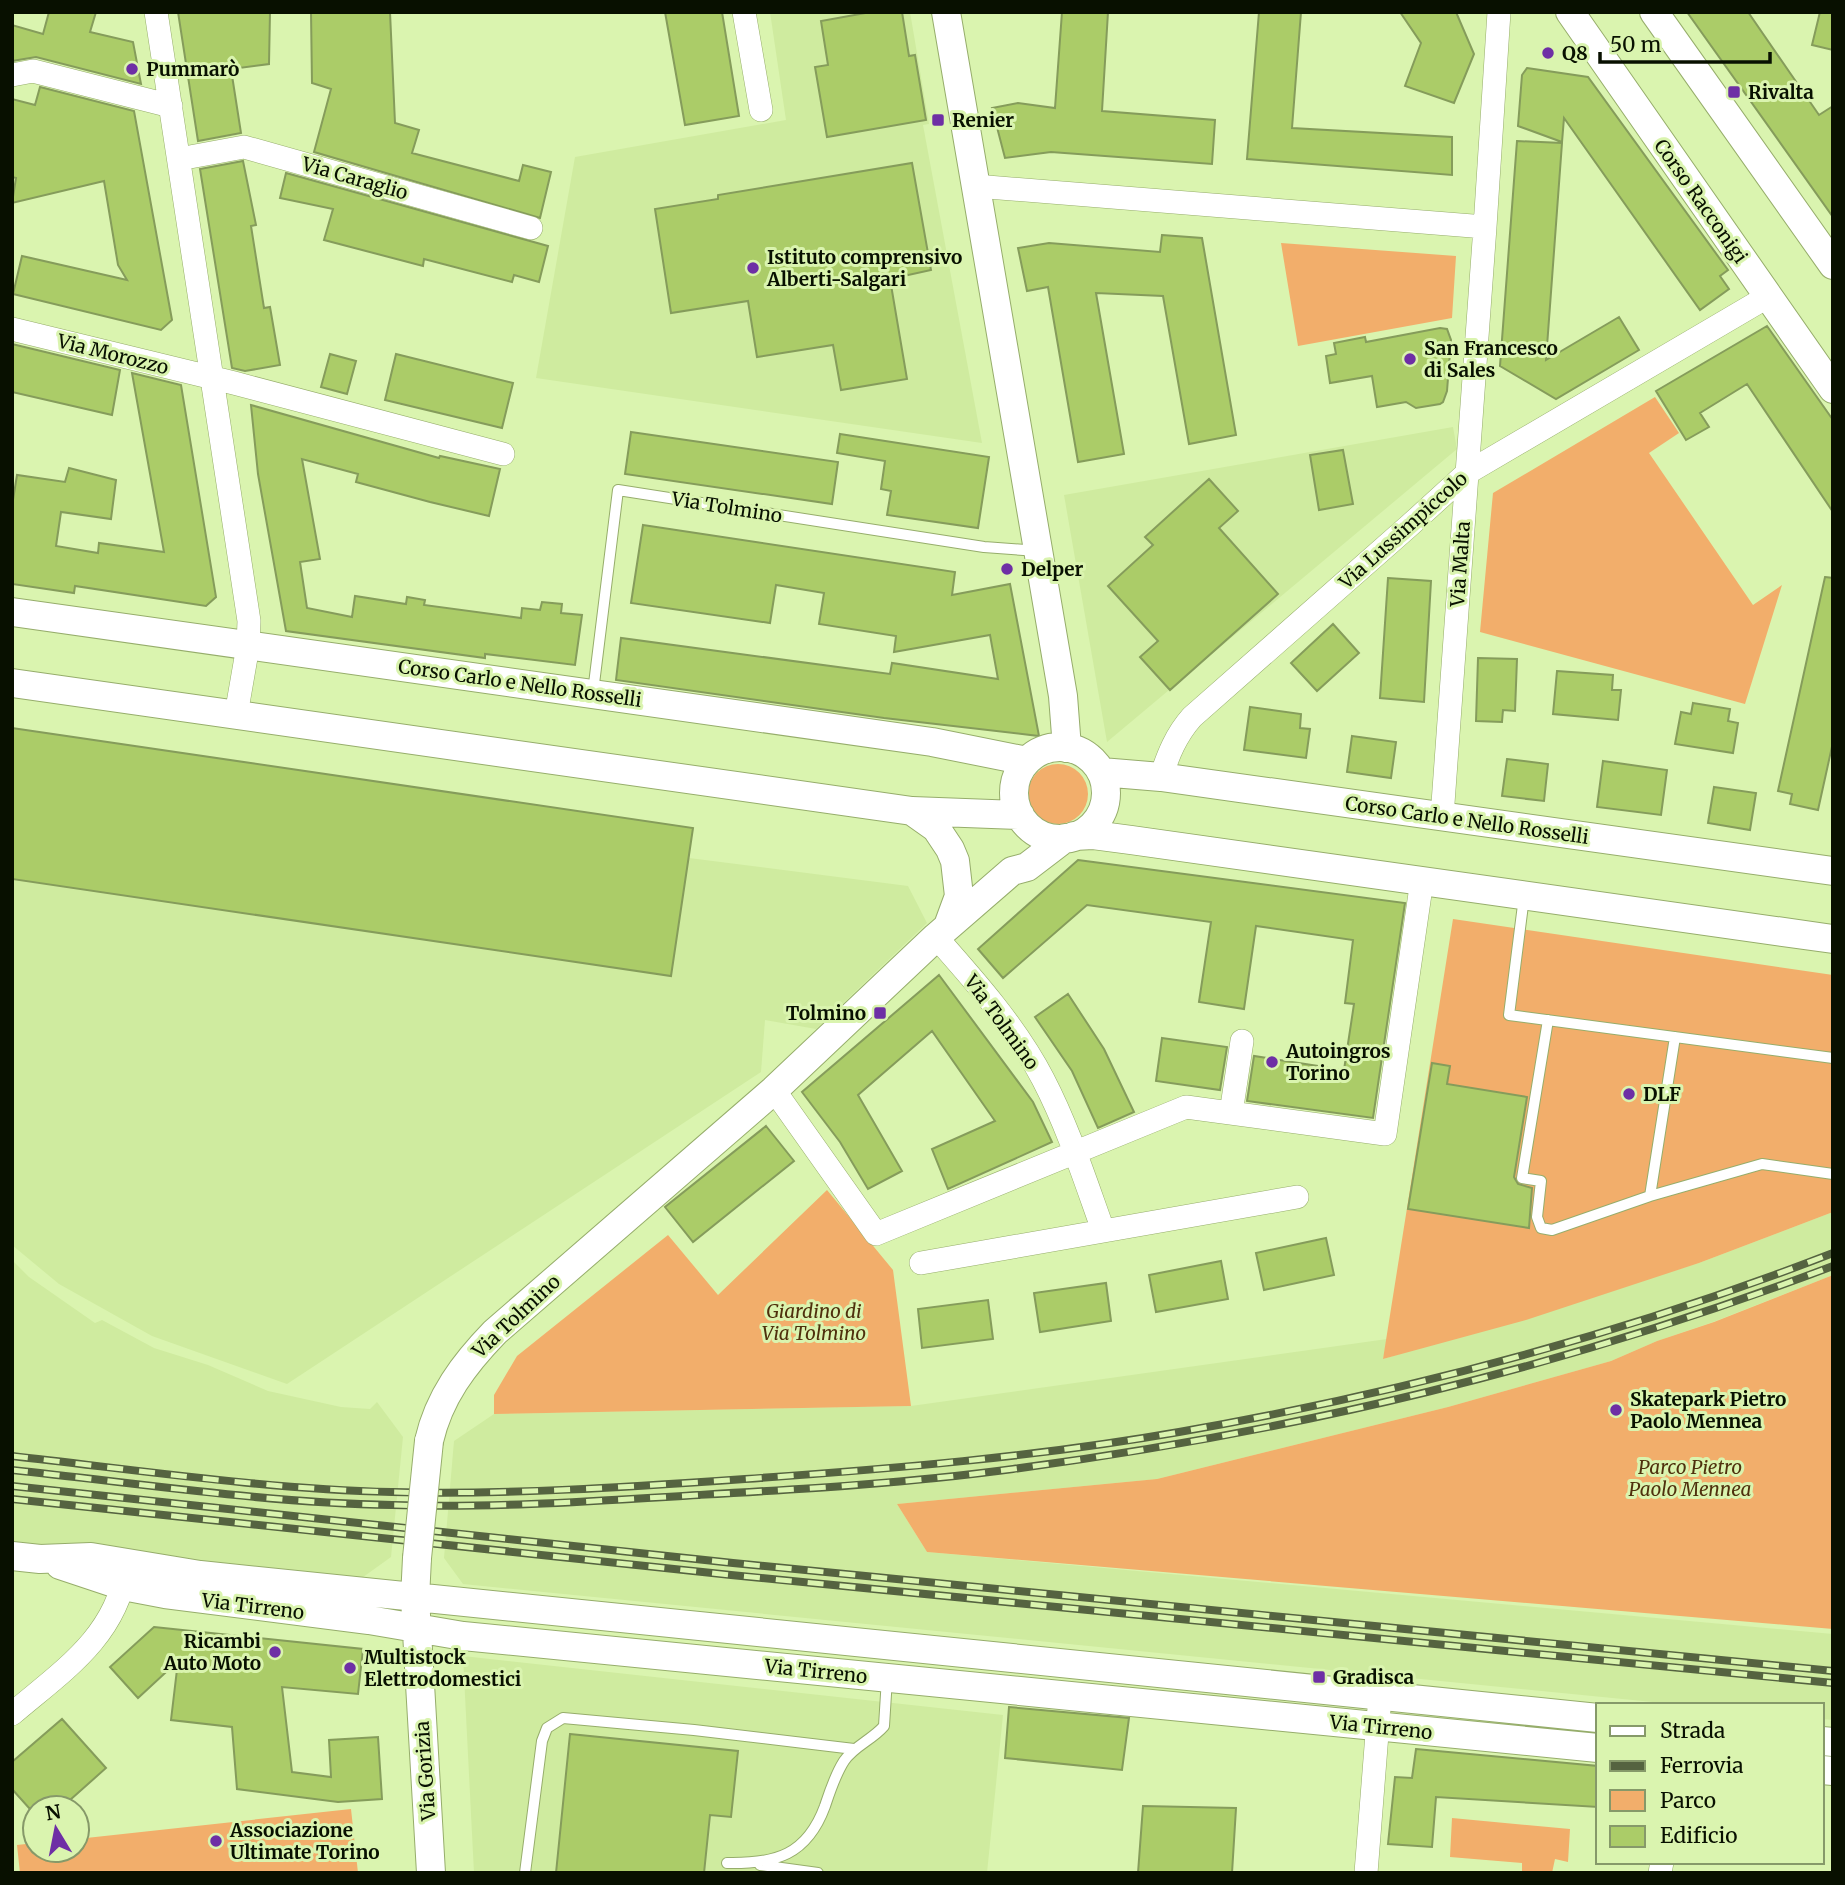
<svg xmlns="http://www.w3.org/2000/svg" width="1845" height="1885" font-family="Merriweather,serif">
<rect width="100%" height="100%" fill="#daf4af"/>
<!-- built -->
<path fill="#cfeb9f" d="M770 12H910L929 124 923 125 982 443 536 378 575 157 786 120Z
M1453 427 1457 449 1107 742 1064 495Z
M12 728 693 828 689 858 908 886 927 923 816 1029 765 1020 761 1072 287 1384 152 1336 59 1284 12 1245Z
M1833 1212V1275L1713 1322 1657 1341 1611 1361 1448 1407 1157 1479 897 1504 927 1552 1833 1634V1720L1822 1719V1705H1683L463 1584 444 1558 454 1441 494 1414 911 1406 1387 1339 1383 1359 1699 1263Z
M12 1260 29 1277 95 1323 102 1320 154 1348 208 1365 268 1391 341 1407 370 1409 377 1402 403 1437 391 1557 359 1580 12 1542Z
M463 1656 1003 1715 987 1873H474Z"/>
<!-- green -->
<path fill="#f2ae6b" d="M1281 243 1456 256 1452 318 1298 346Z
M1655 397 1679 433 1649 453 1753 605 1782 585 1745 704 1480 632 1493 493Z
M1028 794a30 30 0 1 1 60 0a30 30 0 1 1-60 0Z
M1453 919 1833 975V1212L1699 1263 1526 1320 1383 1359Z
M827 1190 893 1270 911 1406 494 1414V1395L517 1356 668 1235 718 1295Z
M1833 1275V1629L927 1552 897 1504 1157 1479 1448 1407 1611 1361 1657 1341 1714 1322Z
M351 1809 358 1873H20L17 1845 35 1843V1850H77V1839Z
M1452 1818 1570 1829 1568 1862 1555 1859 1552 1873H1522V1863L1450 1857Z"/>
<!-- building -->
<path fill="#abcc68" stroke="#859c5b" stroke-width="2" d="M49 12H96L90 32 133 42 141 84 36 57 12 61V25L43 34Z
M178 12H270L269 64 231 69 241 133 198 141Z
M311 12H390L395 123 419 130 412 153 519 181 523 165 551 172 540 218 314 152 331 89 312 83Z
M665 12H722L739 116 685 125Z
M871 12H902L909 56 915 55 926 120 827 137 815 67 828 65 821 21Z
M1062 12H1108L1102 111 1215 120 1212 164 1051 152 1005 158 992 108 1018 103 1055 108Z
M1259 12H1301L1292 128 1452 137V175L1247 159Z
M1400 12H1456L1474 54 1454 103 1405 86 1421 43Z
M1687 12H1748L1819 115 1833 106V217Z
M1820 12H1833V50L1812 45Z
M1527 68 1588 77 1728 270 1720 276 1729 289 1700 310 1564 118 1562 142 1518 126 1522 75Z
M40 87 134 111 172 320 161 330 13 294 22 256 127 280 118 265 104 181 12 203 16 178 12 177V99L35 105Z
M1517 141 1562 143 1546 360 1619 317 1639 350 1556 399 1500 366Z
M243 161 256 225 251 226 264 308 270 307 280 365 245 371 232 368 200 169Z
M912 163 931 270 890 279 907 379 841 390 833 345 757 357 748 301 671 313 655 209 718 199V195Z
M286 173 548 246 539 282 514 275 512 282 424 259 423 266 324 240 333 209 280 198Z
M1162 235 1202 238 1236 435 1189 444 1163 296 1096 293 1124 454 1078 462 1048 287 1027 291 1018 248 1049 243 1160 252Z
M1767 326 1833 420V512L1747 384 1700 413 1709 427 1686 440 1656 391Z
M1440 328 1447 329 1451 340 1447 391 1443 402 1440 404 1416 408 1406 402 1377 407 1372 376 1330 383 1326 356 1336 354 1334 343 1365 337 1366 342Z
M12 344 120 370 112 415 12 392Z
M330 354 356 361 347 394 321 387Z
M396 354 513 383 502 428 385 400Z
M132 373 181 385 216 597 206 606 75 586 74 593 12 584V506L17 475 65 482 69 468 116 480 111 519 61 512 56 546 98 553 99 543 164 552Z
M251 405 439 458 440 456 500 469 489 516 430 502 356 482 358 474 302 459 320 559 300 562 307 608 352 617 355 596 406 604 407 597 425 600 424 605 521 618 522 608 540 610 542 602 562 604 561 613 582 615 575 665 485 654V658L286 631 258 474Z
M631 432 838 462 832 504 625 474Z
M840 434 989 457 978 528 887 515 891 491 881 489 885 461 837 453Z
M1343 450 1353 504 1319 510 1310 455Z
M1209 479 1238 511 1219 528 1278 594 1170 690 1140 657 1158 641 1108 586 1153 545 1145 537Z
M643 525 955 572 952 595 1010 584 1039 736 884 718 616 680 621 638 890 674 892 663 998 679 990 635 894 652 896 636 819 624 824 593 776 585 770 623 631 603Z
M1825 577 1833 578V742L1818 810 1790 804 1792 794 1778 791Z
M1388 578 1431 581 1424 702 1380 698Z
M1333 624 1359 653 1317 691 1291 663Z
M1478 658 1517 659 1515 711 1503 710 1502 722 1476 721Z
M1557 671 1613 675 1612 690H1621L1618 720 1553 714Z
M1693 703 1730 709 1728 721 1738 723 1733 753 1675 744 1681 712 1691 714Z
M1250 707 1301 714 1300 728 1310 729 1306 758 1244 750Z
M12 728 693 828 671 976 12 879Z
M1352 736 1396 742 1391 778 1347 772Z
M1507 759 1548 764 1544 801 1502 796Z
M1603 761 1667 770 1661 815 1597 807Z
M1714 787 1756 793 1750 830 1708 823Z
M1078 860 1405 903 1373 1118 1247 1101 1254 1056 1344 1070 1354 1004 1345 1003 1353 940 1256 926 1244 1009 1199 1002 1211 922 1087 905 1003 978 978 949Z
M939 975 1033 1102 1052 1142 948 1189 932 1149 995 1121 932 1031 858 1095 902 1171 868 1189 840 1142 802 1092Z
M1068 994 1104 1049 1134 1112 1098 1128 1072 1071 1035 1017Z
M1162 1038 1227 1047 1220 1090 1156 1081Z
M1432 1063 1450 1066 1447 1084 1527 1097 1514 1177 1518 1184 1532 1188 1529 1228 1408 1209Z
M766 1126 794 1161 693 1242 665 1207Z
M1326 1238 1334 1275 1264 1290 1256 1253Z
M1221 1261 1228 1299 1156 1312 1149 1275Z
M1106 1283 1111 1321 1040 1332 1034 1293Z
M988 1300 993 1339 922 1348 918 1309Z
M154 1627 363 1649 358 1694 282 1687 292 1772 331 1777 329 1740 378 1737 382 1799 338 1802 237 1789 232 1727 171 1720 178 1661 138 1698 110 1667Z
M1009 1707 1129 1718 1122 1770 1005 1758Z
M62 1719 106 1768 61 1808H29L12 1789V1762Z
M570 1734 738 1751 731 1817 710 1815 704 1873H556Z
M1416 1749 1598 1766V1807L1436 1797 1432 1847 1388 1844 1395 1777 1412 1778Z
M1143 1806 1236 1808 1232 1873H1138Z"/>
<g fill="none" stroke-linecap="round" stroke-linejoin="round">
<!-- service casing -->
<g stroke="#96ad6b" stroke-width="12">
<path id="service" d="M593 692 618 490 984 547 1038 551
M1524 897 1509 1015 1833 1058
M1548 1020 1522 1178 1541 1181 1537 1217 1541 1228 1552 1230 1650 1196 1675 1037
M1650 1196 1762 1164 1833 1174
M727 1863C776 1864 807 1855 825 1806 830 1791 835 1775 844 1761 854 1746 872 1740 884 1726L887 1678
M760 1865 818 1873
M525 1873 542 1741 547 1728 563 1718 694 1730 854 1749"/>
</g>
<!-- minor casing -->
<g stroke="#96ad6b" stroke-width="24">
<path id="minor" d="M156 12 249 621 248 646 236 715
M744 12 761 110
M12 75 33 71 171 106
M179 159 244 147 531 228
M975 186 1485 227
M12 329 234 383 503 454
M1161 777C1168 755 1176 735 1192 717L1410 525 1467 473 1767 297
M1442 817 1485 227 1499 12
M936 937C975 981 1016 1027 1043 1079 1068 1127 1085 1180 1103 1230
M774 1090 876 1234 1186 1107 1385 1134 1422 880
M1231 1113 1242 1041
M921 1263 1297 1197
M12 1714C61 1672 115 1638 126 1570
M1366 1873 1380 1696
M1660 1873 1662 1862"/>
</g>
<!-- tertiary casing -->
<g stroke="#96ad6b" stroke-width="30">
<path id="tertiary" d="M946 12 1063 696 1067 748
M1570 12 1833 389
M1654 12 1833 265
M12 612 932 742 1027 761
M12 683 912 811 1020 815
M1014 793a46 46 0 1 1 92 0a46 46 0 1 1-92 0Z
M1101 772 1161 777 1833 871
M912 811 936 828 950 849 955 861 959 896 948 926
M1074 836 1093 835 1131 840 1833 939
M429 1441C439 1397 464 1364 495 1332L774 1090 936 937 1012 871 1027 867 1065 838
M12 1556 40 1559 91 1557 200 1575 1598 1718
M417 1558 415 1598 431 1873
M60 1565 123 1586 165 1594 369 1620 463 1636 1598 1748
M1822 1741 1833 1742
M1822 1770 1833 1771"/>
</g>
<!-- service -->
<use href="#service" stroke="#fff" stroke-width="10"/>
<!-- minor -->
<use href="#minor" stroke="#fff" stroke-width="23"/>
<!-- tertiary -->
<use href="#tertiary" stroke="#fff" stroke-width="28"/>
<!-- rail casing -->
<g stroke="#556340" stroke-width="8">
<path id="rail" d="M12 1456C138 1470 265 1489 392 1492 509 1495 627 1487 745 1479 890 1469 1036 1457 1179 1432 1402 1393 1622 1335 1833 1253
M12 1470C137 1483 267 1503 392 1505 494 1508 596 1501 698 1495 803 1489 909 1483 1013 1469 1298 1431 1564 1368 1833 1266
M12 1486 733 1563 1833 1671
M12 1499 731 1575 1833 1683"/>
</g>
<!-- rail -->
<use href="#rail" stroke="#daf4af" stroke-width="5" stroke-dasharray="16" stroke-linecap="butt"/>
<!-- tertiary-bridge casing -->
<g stroke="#96ad6b" stroke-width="30" stroke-linecap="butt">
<path id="tertiary-bridge" d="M417 1558 429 1441"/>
</g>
<!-- tertiary-bridge -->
<use href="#tertiary-bridge" stroke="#fff" stroke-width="28"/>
</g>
<!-- markers -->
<g fill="#6e2fa5" stroke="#daf4af" stroke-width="2.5">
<circle cx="1548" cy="53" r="7"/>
<circle cx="132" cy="69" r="7"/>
<rect x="1727" y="85" width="14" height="14" rx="3.5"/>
<rect x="931" y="113" width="14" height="14" rx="3.5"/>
<circle cx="753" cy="268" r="7"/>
<circle cx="1410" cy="359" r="7"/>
<circle cx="1007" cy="569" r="7"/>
<rect x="873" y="1006" width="14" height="14" rx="3.5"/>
<circle cx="1272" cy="1062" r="7"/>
<circle cx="1629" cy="1094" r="7"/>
<circle cx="1616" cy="1410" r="7"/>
<circle cx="275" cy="1652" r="7"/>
<circle cx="350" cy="1668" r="7"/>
<rect x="1312" y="1670" width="14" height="14" rx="3.5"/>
<circle cx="216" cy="1841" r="7"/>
</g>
<g text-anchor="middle" stroke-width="6" stroke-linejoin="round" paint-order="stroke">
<!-- poi labels -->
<g font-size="19" font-weight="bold" fill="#081000" stroke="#daf4af" text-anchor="start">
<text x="1562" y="60">Q8</text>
<text x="146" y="76">Pummarò</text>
<text x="1748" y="99">Rivalta</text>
<text x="952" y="127">Renier</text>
<text x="767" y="264">Istituto comprensivo<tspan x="767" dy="22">Alberti-Salgari</tspan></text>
<text x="1424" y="355">San Francesco<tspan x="1424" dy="22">di Sales</tspan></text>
<text x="1021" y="576">Delper</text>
<text x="866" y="1020" text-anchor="end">Tolmino</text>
<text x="1286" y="1058">Autoingros<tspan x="1286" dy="22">Torino</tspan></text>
<text x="1643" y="1101">DLF</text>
<text x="1630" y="1406">Skatepark Pietro<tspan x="1630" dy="22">Paolo Mennea</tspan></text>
<text x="261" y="1648" text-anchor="end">Ricambi<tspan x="261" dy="22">Auto Moto</tspan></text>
<text x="364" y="1664">Multistock<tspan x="364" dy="22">Elettrodomestici</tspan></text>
<text x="1333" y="1684">Gradisca</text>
<text x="230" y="1837">Associazione<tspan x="230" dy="22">Ultimate Torino</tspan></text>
</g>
<!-- street labels -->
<g font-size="19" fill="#081000" stroke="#daf4af">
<text transform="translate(355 178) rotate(16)" y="7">Via Caraglio</text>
<text transform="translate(1701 201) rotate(55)" y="7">Corso Racconigi</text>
<text transform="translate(113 354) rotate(14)" y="7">Via Morozzo</text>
<text transform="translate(727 507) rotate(9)" y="7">Via Tolmino</text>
<text transform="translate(1403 530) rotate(-42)" y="7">Via Lussimpiccolo</text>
<text transform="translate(1460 564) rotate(-86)" y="7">Via Malta</text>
<text transform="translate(520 683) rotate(8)" y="7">Corso Carlo e Nello Rosselli</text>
<text transform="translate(1467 820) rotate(8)" y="7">Corso Carlo e Nello Rosselli</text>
<text transform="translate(1002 1022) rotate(54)" y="7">Via Tolmino</text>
<text transform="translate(516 1316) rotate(-43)" y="7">Via Tolmino</text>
<text transform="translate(253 1606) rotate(7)" y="7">Via Tirreno</text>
<text transform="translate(816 1671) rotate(6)" y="7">Via Tirreno</text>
<text transform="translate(1381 1727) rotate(6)" y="7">Via Tirreno</text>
<text transform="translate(425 1771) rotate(-94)" y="7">Via Gorizia</text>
</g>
<!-- park labels -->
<g font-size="19" font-style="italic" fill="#4f300d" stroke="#daf4af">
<text x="814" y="1318">Giardino di<tspan x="814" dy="22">Via Tolmino</tspan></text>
<text x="1690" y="1474">Parco Pietro<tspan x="1690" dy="22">Paolo Mennea</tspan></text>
</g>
</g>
<!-- border -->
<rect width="1845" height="1885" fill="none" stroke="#081000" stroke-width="28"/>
<!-- legend -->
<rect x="1596" y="1703" width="228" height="161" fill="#daf4af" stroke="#869969" stroke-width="2"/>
<rect x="1610" y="1726" width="35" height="10" fill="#ffffff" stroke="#869969" stroke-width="2"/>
<text x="1660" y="1738" font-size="21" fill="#081000">Strada</text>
<rect x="1610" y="1761" width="35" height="10" fill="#556340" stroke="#869969" stroke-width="2"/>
<text x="1660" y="1773" font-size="21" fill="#081000">Ferrovia</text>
<rect x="1610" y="1790" width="35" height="21" fill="#f2ae6b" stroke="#869969" stroke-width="2"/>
<text x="1660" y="1808" font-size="21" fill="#081000">Parco</text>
<rect x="1610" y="1826" width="35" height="21" fill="#abcc68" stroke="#869969" stroke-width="2"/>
<text x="1660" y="1843" font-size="21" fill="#081000">Edificio</text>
<!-- north arrow -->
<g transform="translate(56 1829) rotate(350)"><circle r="33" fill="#daf4af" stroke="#869969" stroke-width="2"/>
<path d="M0-5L12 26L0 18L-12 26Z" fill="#6e2fa5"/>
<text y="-10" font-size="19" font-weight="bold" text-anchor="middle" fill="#081000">N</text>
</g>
<!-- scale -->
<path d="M1600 52v10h170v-10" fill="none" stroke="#081000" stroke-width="3.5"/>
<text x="1610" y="52" font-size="21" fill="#081000" stroke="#daf4af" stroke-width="5" paint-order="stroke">50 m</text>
</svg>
